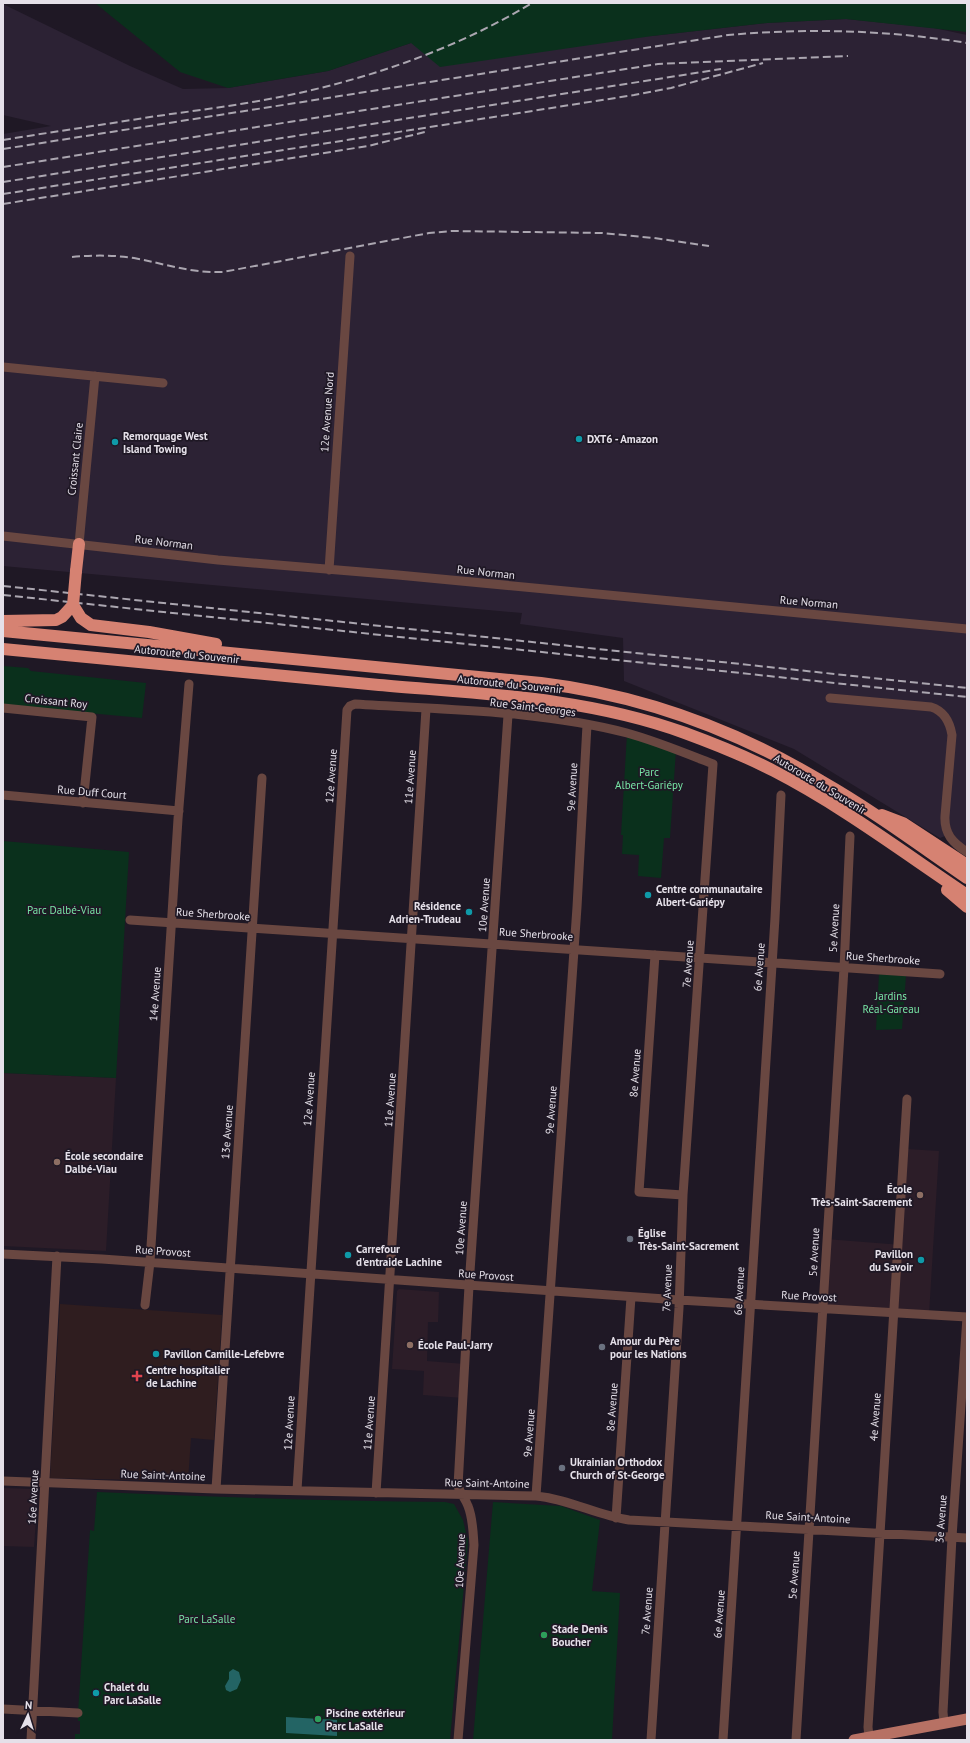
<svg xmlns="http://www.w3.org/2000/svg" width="970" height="1743" font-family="'PT Sans',sans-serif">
<rect width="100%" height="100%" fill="#1f1825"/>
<!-- built -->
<path fill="#2c2234" d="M3 4 130 66 183 89 228 88 328 71 411 43 652 36 767 23 846 19 934 28 967 35V848L958 841 953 833 940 838 794 749 624 681 623 638 520 624 522 613 3 566V134L51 126 3 115Z"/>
<!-- education -->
<path fill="#2c1d28" d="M3 1073 116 1078 106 1251 3 1246Z
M907 1149 939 1151 929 1315 823 1309 826 1239 902 1245Z
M399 1289 439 1292 438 1322H428L427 1361 465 1364 463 1398 423 1395 424 1371 392 1369 397 1291Z
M3 1488 35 1489 38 1493 34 1547 3 1546Z"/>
<!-- medical -->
<path fill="#2f1d1f" d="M60 1304 222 1315 214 1440 191 1438 188 1481 50 1478Z"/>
<!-- green -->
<path fill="#0a301c" d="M95 3H967V32L846 19 767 23 652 36 440 67 411 43 328 71 228 88 180 72Z
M3 666 28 668 31 671 146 683 142 718 3 705Z
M627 734 676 750 670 838H664L661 878 638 876 639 855 622 854 623 835H621Z
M3 841 129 852 116 1078 3 1073Z
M879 974 906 976 902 1029 876 1030Z
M97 1492C213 1497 329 1501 445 1502L454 1504 463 1520 468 1541 450 1740H75V1734H80V1721H78V1713L90 1530 94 1531Z
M493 1502 561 1506 600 1520 592 1591 620 1593 612 1740H473Z"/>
<!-- water -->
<path fill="#236464" d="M233 1669 239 1672 241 1680 237 1689 230 1692 226 1690 225 1686 229 1679V1672Z
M286 1717 337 1720V1736L286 1733Z"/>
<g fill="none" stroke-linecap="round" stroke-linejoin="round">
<!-- minor -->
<path stroke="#694741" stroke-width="9" d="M3 367 163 383
M3 536 218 560 398 575 967 629
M79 544 95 376
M329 570 350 256
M830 698 931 707C944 711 950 723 952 735L945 816C944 834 953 843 967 852
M3 708 92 717 83 803
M3 795 179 811
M130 920 940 974
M655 955 639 1192 683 1195
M3 1254 102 1259 679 1300 967 1317
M145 1305 150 1262 178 819 189 684
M3 1481 216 1489 536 1496C569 1499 596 1515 629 1520L967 1538
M216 1489 262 778
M297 1490 347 710 350 706 355 704C445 710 539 710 627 733 656 741 685 753 713 764L683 1195 679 1308 651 1740
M376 1493 426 709
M536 1496 577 907 587 725
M616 1518 631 1297
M3 1709 78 1713
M944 1723 943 1712 952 1537 967 1317
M869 1737 868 1727C880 1518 895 1309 907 1099
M31 1740 57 1256
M458 1740 474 1545C473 1532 473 1518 468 1506 465 1498 461 1495 458 1486L469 1286 508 715
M723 1740 775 918 781 795
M796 1740 844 968 850 836"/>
<!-- major -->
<path stroke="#b77164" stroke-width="11" d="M854 1740 967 1719"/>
<!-- highway -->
<path stroke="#d68272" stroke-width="12" d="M76 571 79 544
M3 621 56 620 62 617 73 605 81 618 91 625 149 632 216 644
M3 631 541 683C640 695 736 730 821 781 872 810 919 845 967 878
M3 649C128 661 253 673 379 685 482 694 586 697 685 733 715 744 745 756 774 771 842 806 904 853 967 895
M882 815 903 823 967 865
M947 890 967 907"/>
<!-- rail -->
<path stroke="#aba6b0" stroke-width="2" stroke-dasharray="8 4" stroke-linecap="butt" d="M3 140C52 132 101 125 150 117 199 110 250 104 299 93 380 75 461 46 532 3
M3 149 728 35C808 28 888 30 967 43
M3 167 658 64 848 56
M3 182 721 69
M3 194 634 95 671 88 763 63
M3 204 368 146 425 132
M72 257C93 255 113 255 134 258 166 264 189 273 223 272L429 233 452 231 602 233 654 238 709 246
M3 586 967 688
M3 595 967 697"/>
<!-- highway-bridge -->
<path stroke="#d68272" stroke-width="12" d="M73 605 76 571"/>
</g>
<!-- markers -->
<g fill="#0f9aa8" stroke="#1f1825" stroke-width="1.5">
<circle cx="579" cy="439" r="4"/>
<circle cx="115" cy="442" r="4"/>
<circle cx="648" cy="895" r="4"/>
<circle cx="469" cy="912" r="4"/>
<circle cx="348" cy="1255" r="4"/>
<circle cx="921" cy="1260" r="4"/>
<circle cx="156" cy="1354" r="4"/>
<circle cx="96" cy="1693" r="4"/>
</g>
<g fill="#8d6e63" stroke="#1f1825" stroke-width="1.5">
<circle cx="57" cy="1162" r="4"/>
<circle cx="920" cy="1195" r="4"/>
<circle cx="410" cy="1345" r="4"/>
</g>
<g fill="#6b7280" stroke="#1f1825" stroke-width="1.5">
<circle cx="630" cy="1239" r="4"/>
<circle cx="602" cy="1347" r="4"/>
<circle cx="562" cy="1468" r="4"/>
</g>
<path fill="#e0444e" stroke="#1f1825" stroke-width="1.5" d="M135 1370h4v4h4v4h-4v4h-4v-4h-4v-4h4z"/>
<g fill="#2e9e5b" stroke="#1f1825" stroke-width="1.5">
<circle cx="544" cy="1635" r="4"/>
<circle cx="318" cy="1719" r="4"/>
</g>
<g text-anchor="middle" stroke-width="3.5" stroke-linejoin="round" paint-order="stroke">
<!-- street labels -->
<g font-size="11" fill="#e5e0e9" stroke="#1f1825">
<text transform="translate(327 412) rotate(-86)" y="4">12e Avenue Nord</text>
<text transform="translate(75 459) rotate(-84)" y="4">Croissant Claire</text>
<text transform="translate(164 542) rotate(7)" y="4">Rue Norman</text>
<text transform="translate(486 572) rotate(6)" y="4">Rue Norman</text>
<text transform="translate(809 602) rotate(5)" y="4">Rue Norman</text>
<text transform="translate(187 654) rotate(6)" y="4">Autoroute du Souvenir</text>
<text transform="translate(510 684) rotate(6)" y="4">Autoroute du Souvenir</text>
<text transform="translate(56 701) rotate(6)" y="4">Croissant Roy</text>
<text transform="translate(533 707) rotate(7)" y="4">Rue Saint-Georges</text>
<text transform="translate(331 776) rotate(-86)" y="4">12e Avenue</text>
<text transform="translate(410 777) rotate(-86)" y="4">11e Avenue</text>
<text transform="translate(820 784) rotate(31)" y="4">Autoroute du Souvenir</text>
<text transform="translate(572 787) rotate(-87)" y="4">9e Avenue</text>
<text transform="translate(92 792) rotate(5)" y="4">Rue Duff Court</text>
<text transform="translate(484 905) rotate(-86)" y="4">10e Avenue</text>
<text transform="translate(213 914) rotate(4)" y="4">Rue Sherbrooke</text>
<text transform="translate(834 928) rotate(-87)" y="4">5e Avenue</text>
<text transform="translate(536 934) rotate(4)" y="4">Rue Sherbrooke</text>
<text transform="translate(883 958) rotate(4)" y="4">Rue Sherbrooke</text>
<text transform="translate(688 964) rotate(-86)" y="4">7e Avenue</text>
<text transform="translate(759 967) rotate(-86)" y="4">6e Avenue</text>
<text transform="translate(155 994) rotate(-86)" y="4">14e Avenue</text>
<text transform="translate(635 1073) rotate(-86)" y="4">8e Avenue</text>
<text transform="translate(309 1099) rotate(-86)" y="4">12e Avenue</text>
<text transform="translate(390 1100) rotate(-86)" y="4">11e Avenue</text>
<text transform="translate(551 1110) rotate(-86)" y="4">9e Avenue</text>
<text transform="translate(227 1132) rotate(-86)" y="4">13e Avenue</text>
<text transform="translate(461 1228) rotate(-86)" y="4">10e Avenue</text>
<text transform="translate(163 1251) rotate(4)" y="4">Rue Provost</text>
<text transform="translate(814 1252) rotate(-87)" y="4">5e Avenue</text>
<text transform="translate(486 1275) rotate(4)" y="4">Rue Provost</text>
<text transform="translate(667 1288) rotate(-88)" y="4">7e Avenue</text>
<text transform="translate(739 1291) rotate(-87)" y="4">6e Avenue</text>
<text transform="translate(809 1296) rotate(3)" y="4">Rue Provost</text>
<text transform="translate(612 1407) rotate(-86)" y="4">8e Avenue</text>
<text transform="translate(875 1417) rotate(-86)" y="4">4e Avenue</text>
<text transform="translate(289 1423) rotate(-87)" y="4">12e Avenue</text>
<text transform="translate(369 1423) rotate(-86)" y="4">11e Avenue</text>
<text transform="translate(529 1433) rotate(-86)" y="4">9e Avenue</text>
<text transform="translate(163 1475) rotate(2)" y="4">Rue Saint-Antoine</text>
<text transform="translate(487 1483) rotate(1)" y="4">Rue Saint-Antoine</text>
<text transform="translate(33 1497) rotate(-87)" y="4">16e Avenue</text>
<text transform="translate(808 1517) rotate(3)" y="4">Rue Saint-Antoine</text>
<text transform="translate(941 1519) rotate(-86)" y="4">3e Avenue</text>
<text transform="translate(460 1561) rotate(-88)" y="4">10e Avenue</text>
<text transform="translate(794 1575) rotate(-86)" y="4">5e Avenue</text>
<text transform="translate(647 1611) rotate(-86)" y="4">7e Avenue</text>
<text transform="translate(719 1614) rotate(-86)" y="4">6e Avenue</text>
</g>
<!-- poi labels -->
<g font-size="11" font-weight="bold" fill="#e5e0e9" stroke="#1f1825" text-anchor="start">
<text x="123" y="440">Remorquage West<tspan x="123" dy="13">Island Towing</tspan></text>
<text x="587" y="443">DXT6 - Amazon</text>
<text x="656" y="893">Centre communautaire<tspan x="656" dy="13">Albert-Gariépy</tspan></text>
<text x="461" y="910" text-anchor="end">Résidence<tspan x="461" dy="13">Adrien-Trudeau</tspan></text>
<text x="65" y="1160">École secondaire<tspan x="65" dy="13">Dalbé-Viau</tspan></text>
<text x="912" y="1193" text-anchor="end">École<tspan x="912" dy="13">Très-Saint-Sacrement</tspan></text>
<text x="638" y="1237">Église<tspan x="638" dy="13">Très-Saint-Sacrement</tspan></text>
<text x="356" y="1253">Carrefour<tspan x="356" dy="13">d'entraide Lachine</tspan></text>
<text x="913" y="1258" text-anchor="end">Pavillon<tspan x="913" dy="13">du Savoir</tspan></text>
<text x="610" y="1345">Amour du Père<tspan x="610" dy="13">pour les Nations</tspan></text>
<text x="418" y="1349">École Paul-Jarry</text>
<text x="164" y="1358">Pavillon Camille-Lefebvre</text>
<text x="146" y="1374">Centre hospitalier<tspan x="146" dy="13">de Lachine</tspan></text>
<text x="570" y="1466">Ukrainian Orthodox<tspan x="570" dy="13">Church of St-George</tspan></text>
<text x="552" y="1633">Stade Denis<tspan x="552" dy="13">Boucher</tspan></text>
<text x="104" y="1691">Chalet du<tspan x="104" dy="13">Parc LaSalle</tspan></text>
<text x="326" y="1717">Piscine extérieur<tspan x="326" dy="13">Parc LaSalle</tspan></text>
</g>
<!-- park labels -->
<g font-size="11" fill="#78e6a6" stroke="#1f1825">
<text x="649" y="776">Parc<tspan x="649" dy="13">Albert-Gariépy</tspan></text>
<text x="64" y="914">Parc Dalbé-Viau</text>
<text x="891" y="1000">Jardins<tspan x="891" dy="13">Réal-Gareau</tspan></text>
<text x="207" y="1623">Parc LaSalle</text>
</g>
</g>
<!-- border -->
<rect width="970" height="1743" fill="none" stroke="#e5e0e9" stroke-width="8"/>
<!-- north arrow -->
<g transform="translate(28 1715) rotate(4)" stroke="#1f1825" stroke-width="3" paint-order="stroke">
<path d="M0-3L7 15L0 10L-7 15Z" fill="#e5e0e9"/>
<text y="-6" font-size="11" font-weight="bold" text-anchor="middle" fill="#e5e0e9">N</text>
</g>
</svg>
